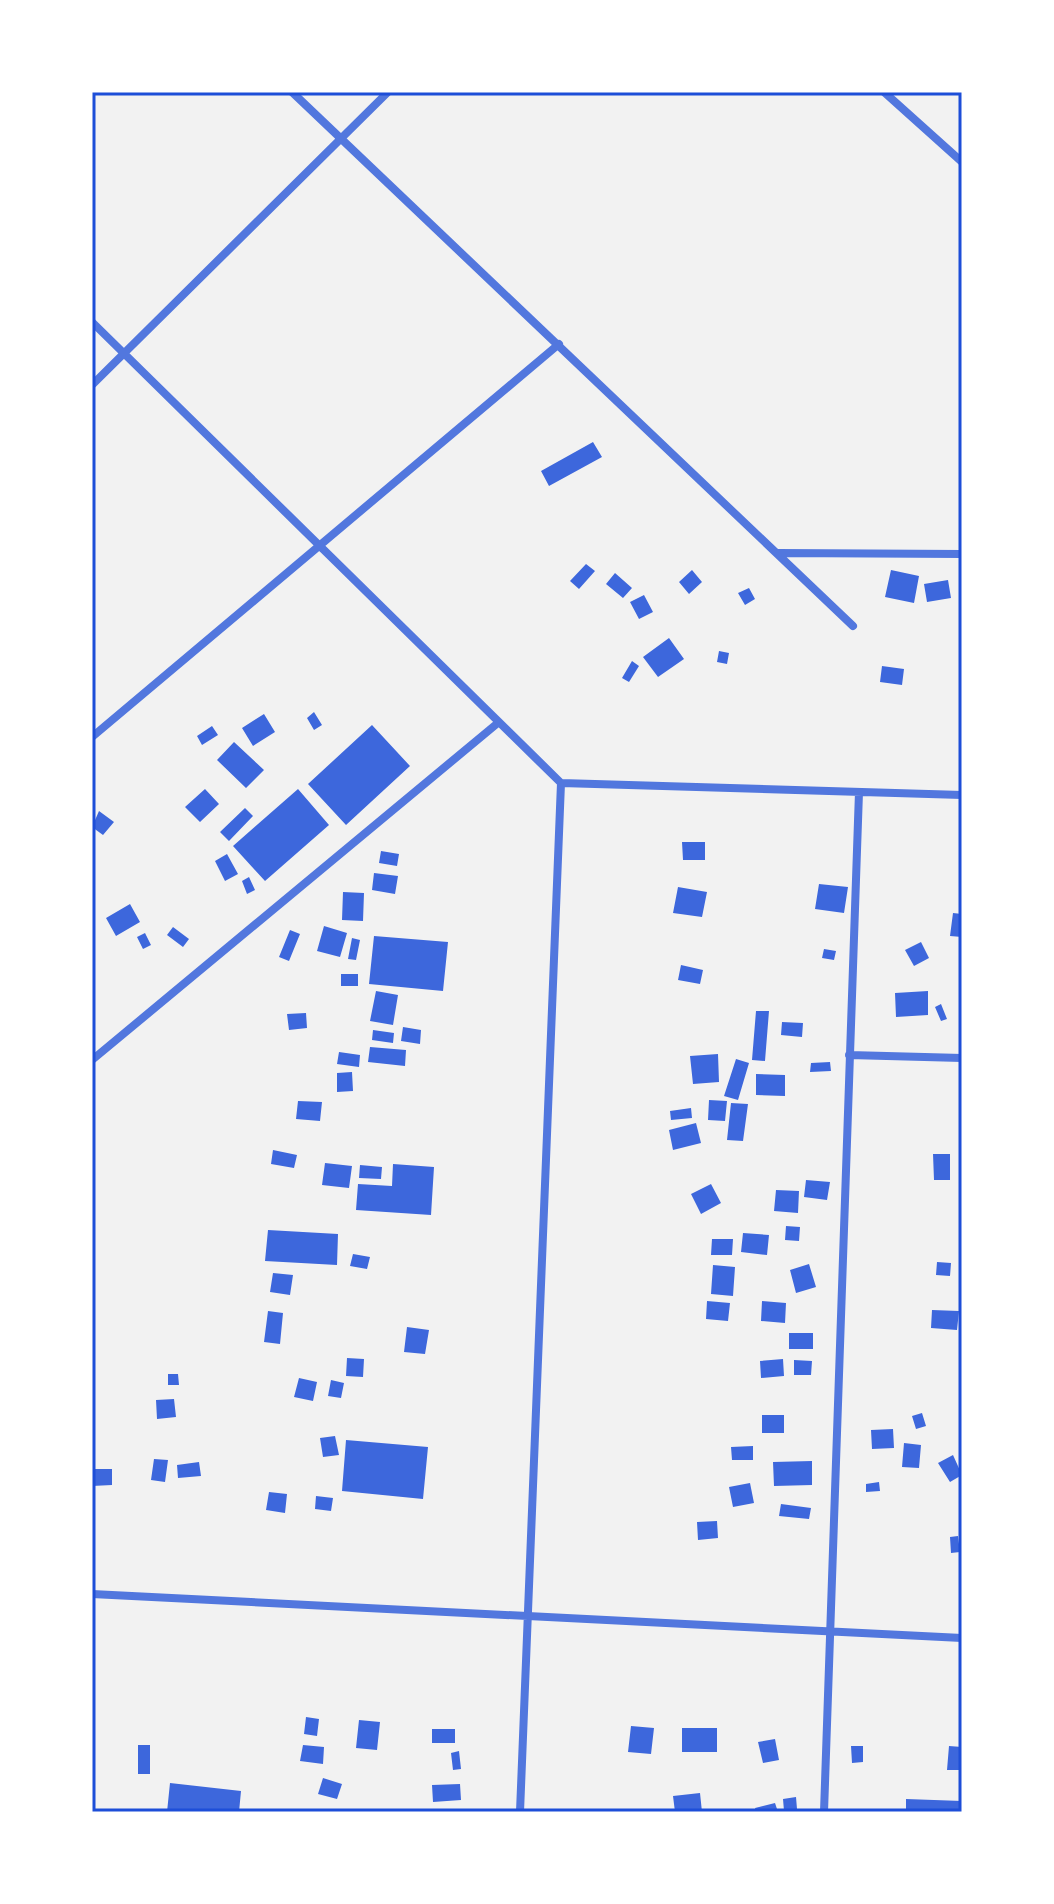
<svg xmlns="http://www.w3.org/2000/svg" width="1054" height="1904" font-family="Rubik,sans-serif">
<rect width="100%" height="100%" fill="#f2f2f2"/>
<!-- building -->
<path fill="#3d67dc" d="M593 442 602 457 549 486 541 471Z
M586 564 595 571 579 589 570 581Z
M692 570 702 582 689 594 679 582Z
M891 570 919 576 914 603 885 597Z
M615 573 632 588 623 598 606 584Z
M948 580 951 598 927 602 924 584Z
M749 588 755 599 745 605 738 593Z
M644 595 653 612 639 619 630 602Z
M669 638 684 659 658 677 643 657Z
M719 651 729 653 727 664 717 662Z
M632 661 639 666 629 682 622 678Z
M882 666 904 669 902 685 880 682Z
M314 712 322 725 314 730 307 718Z
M264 714 275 732 253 746 242 728Z
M372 725 410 766 346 825 308 784Z
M212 726 218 735 202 745 197 736Z
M234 742 264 770 246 788 217 760Z
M205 789 219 804 200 822 185 807Z
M298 789 329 825 265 881 233 846Z
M245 808 253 816 229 841 220 832Z
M99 811 114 822 103 835 92 827Z
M682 842H705V860H683Z
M381 851 399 854 397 866 379 863Z
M227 854 238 874 225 881 215 861Z
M374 873 398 876 395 894 372 890Z
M249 877 255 890 247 894 242 881Z
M819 884 848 887 844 913 815 909Z
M678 887 707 892 702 917 673 913Z
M343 892 364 893 363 921 342 920Z
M130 904 140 922 116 936 106 918Z
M953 913 962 914V937L950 936Z
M324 926 347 933 340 957 317 951Z
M173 927 189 939 183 947 167 935Z
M290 930 300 934 289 961 279 957Z
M145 933 151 945 143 949 137 937Z
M374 936 448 942 443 991 369 984Z
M352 938 360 940 356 960 348 959Z
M921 942 929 958 914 966 905 950Z
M824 949 836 951 834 960 822 958Z
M681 965 703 970 700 984 678 980Z
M341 974H358V986H341Z
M376 991 398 995 393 1025 370 1021Z
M928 991V1015L896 1017 895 993Z
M941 1004 947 1019 941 1021 935 1007Z
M756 1011H769L765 1061 752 1060Z
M306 1013 307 1028 289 1030 287 1014Z
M782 1022 803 1023 802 1037 781 1035Z
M403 1027 421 1030 420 1044 401 1041Z
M373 1030 394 1033 393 1043 372 1040Z
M370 1047 406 1050 405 1066 368 1062Z
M339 1052 360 1055 359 1067 337 1064Z
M718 1054 719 1082 693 1084 690 1056Z
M736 1059 749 1063 738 1100 724 1096Z
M830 1062 831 1071 810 1072 811 1063Z
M352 1072 353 1091 337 1092V1073Z
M756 1074 785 1075V1096L756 1095Z
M709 1100 727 1101 725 1121 708 1120Z
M298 1101 322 1102 320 1121 296 1119Z
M731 1103 748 1104 743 1141 727 1140Z
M691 1108 692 1118 671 1120 670 1111Z
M696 1123 701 1143 673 1150 669 1130Z
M273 1150 297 1155 294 1168 271 1164Z
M933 1154H950V1180H934Z
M325 1163 352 1166 349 1188 322 1185Z
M393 1164 434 1167 431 1215 356 1210 358 1184 392 1186Z
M360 1165 382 1167 381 1179 359 1178Z
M806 1180 830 1182 827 1200 804 1197Z
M711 1184 721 1203 701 1214 691 1194Z
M776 1190 799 1191 798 1213 774 1211Z
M786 1226 800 1227 799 1241 785 1240Z
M268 1230 338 1234 337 1265 265 1261Z
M743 1233 769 1235 767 1255 741 1252Z
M712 1239H733L732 1255H711Z
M353 1254 370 1257 367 1269 350 1266Z
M937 1262 951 1263 950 1276 936 1275Z
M809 1264 816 1287 796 1293 790 1270Z
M713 1265 735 1267 733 1296 711 1294Z
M273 1273 293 1275 290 1295 270 1292Z
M707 1301 730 1303 728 1321 706 1319Z
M762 1301 786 1303 785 1323 761 1321Z
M932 1310 959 1311 957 1330 931 1328Z
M268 1311 283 1313 280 1344 264 1342Z
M407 1327 429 1330 425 1354 404 1352Z
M789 1333H813V1349H789Z
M347 1358 364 1359 363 1377 346 1376Z
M783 1359 784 1376 761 1378 760 1361Z
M794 1360 812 1361 811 1375H794Z
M168 1374H178L179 1385H168Z
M299 1378 317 1382 313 1401 294 1397Z
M331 1380 344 1383 341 1398 328 1396Z
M174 1399 176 1417 157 1419 156 1400Z
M922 1413 926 1426 916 1429 912 1416Z
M762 1415H784V1433H762Z
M893 1429 894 1448 872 1449 871 1430Z
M335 1436 339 1455 323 1457 320 1438Z
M346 1440 428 1447 423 1499 342 1491Z
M904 1443 921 1445 919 1468 902 1467Z
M753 1446V1460H732L731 1447Z
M953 1455 962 1475 950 1482 938 1463Z
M154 1459 168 1460 165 1482 151 1480Z
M812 1461V1485L774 1486 773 1462Z
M199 1462 201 1476 178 1478 177 1465Z
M92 1469H112V1485L92 1486Z
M879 1482 880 1491 866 1492V1484Z
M750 1483 754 1503 733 1507 729 1487Z
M269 1492 287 1494 285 1513 266 1510Z
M316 1496 333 1498 331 1511 315 1509Z
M781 1504 811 1508 809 1519 779 1516Z
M717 1521 718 1538 698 1540 697 1522Z
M958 1536 960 1552 951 1553 950 1537Z
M306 1717 319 1719 317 1736 304 1734Z
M359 1720 380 1722 377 1750 356 1748Z
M631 1726 654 1728 651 1754 628 1752Z
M682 1728H717V1752H682Z
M432 1729H455V1743H432Z
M775 1739 779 1760 763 1763 758 1742Z
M138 1745H150V1774H138Z
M303 1745 324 1747 323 1764 300 1761Z
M851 1746H863V1762L852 1763Z
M949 1746 962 1747 960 1770H947Z
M459 1751 461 1769 453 1770 451 1753Z
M323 1778 342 1784 337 1799 318 1794Z
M170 1783 241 1791 239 1812H167Z
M460 1784 461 1800 433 1802 432 1785Z
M700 1793 702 1812H675L673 1796Z
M796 1797 797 1809 784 1811 783 1799Z
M906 1799 962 1801V1812H906Z
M775 1803 778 1812H756L755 1808Z"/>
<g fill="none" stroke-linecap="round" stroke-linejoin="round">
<!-- minor -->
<path stroke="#5277de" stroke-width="8" d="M292 92 853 626
M884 92 962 162
M92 322 561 783 962 795
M92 385 388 92
M779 553 962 554
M92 737 559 344
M849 1055 962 1058
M92 1060 499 722
M92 1594 962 1638
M520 1812 561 783
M824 1812 859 792"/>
</g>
<!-- border -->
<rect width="1054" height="1904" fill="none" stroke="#ffffff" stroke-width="188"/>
<rect x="94" y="94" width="866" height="1716" fill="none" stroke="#1d4ed8" stroke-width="3"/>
</svg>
